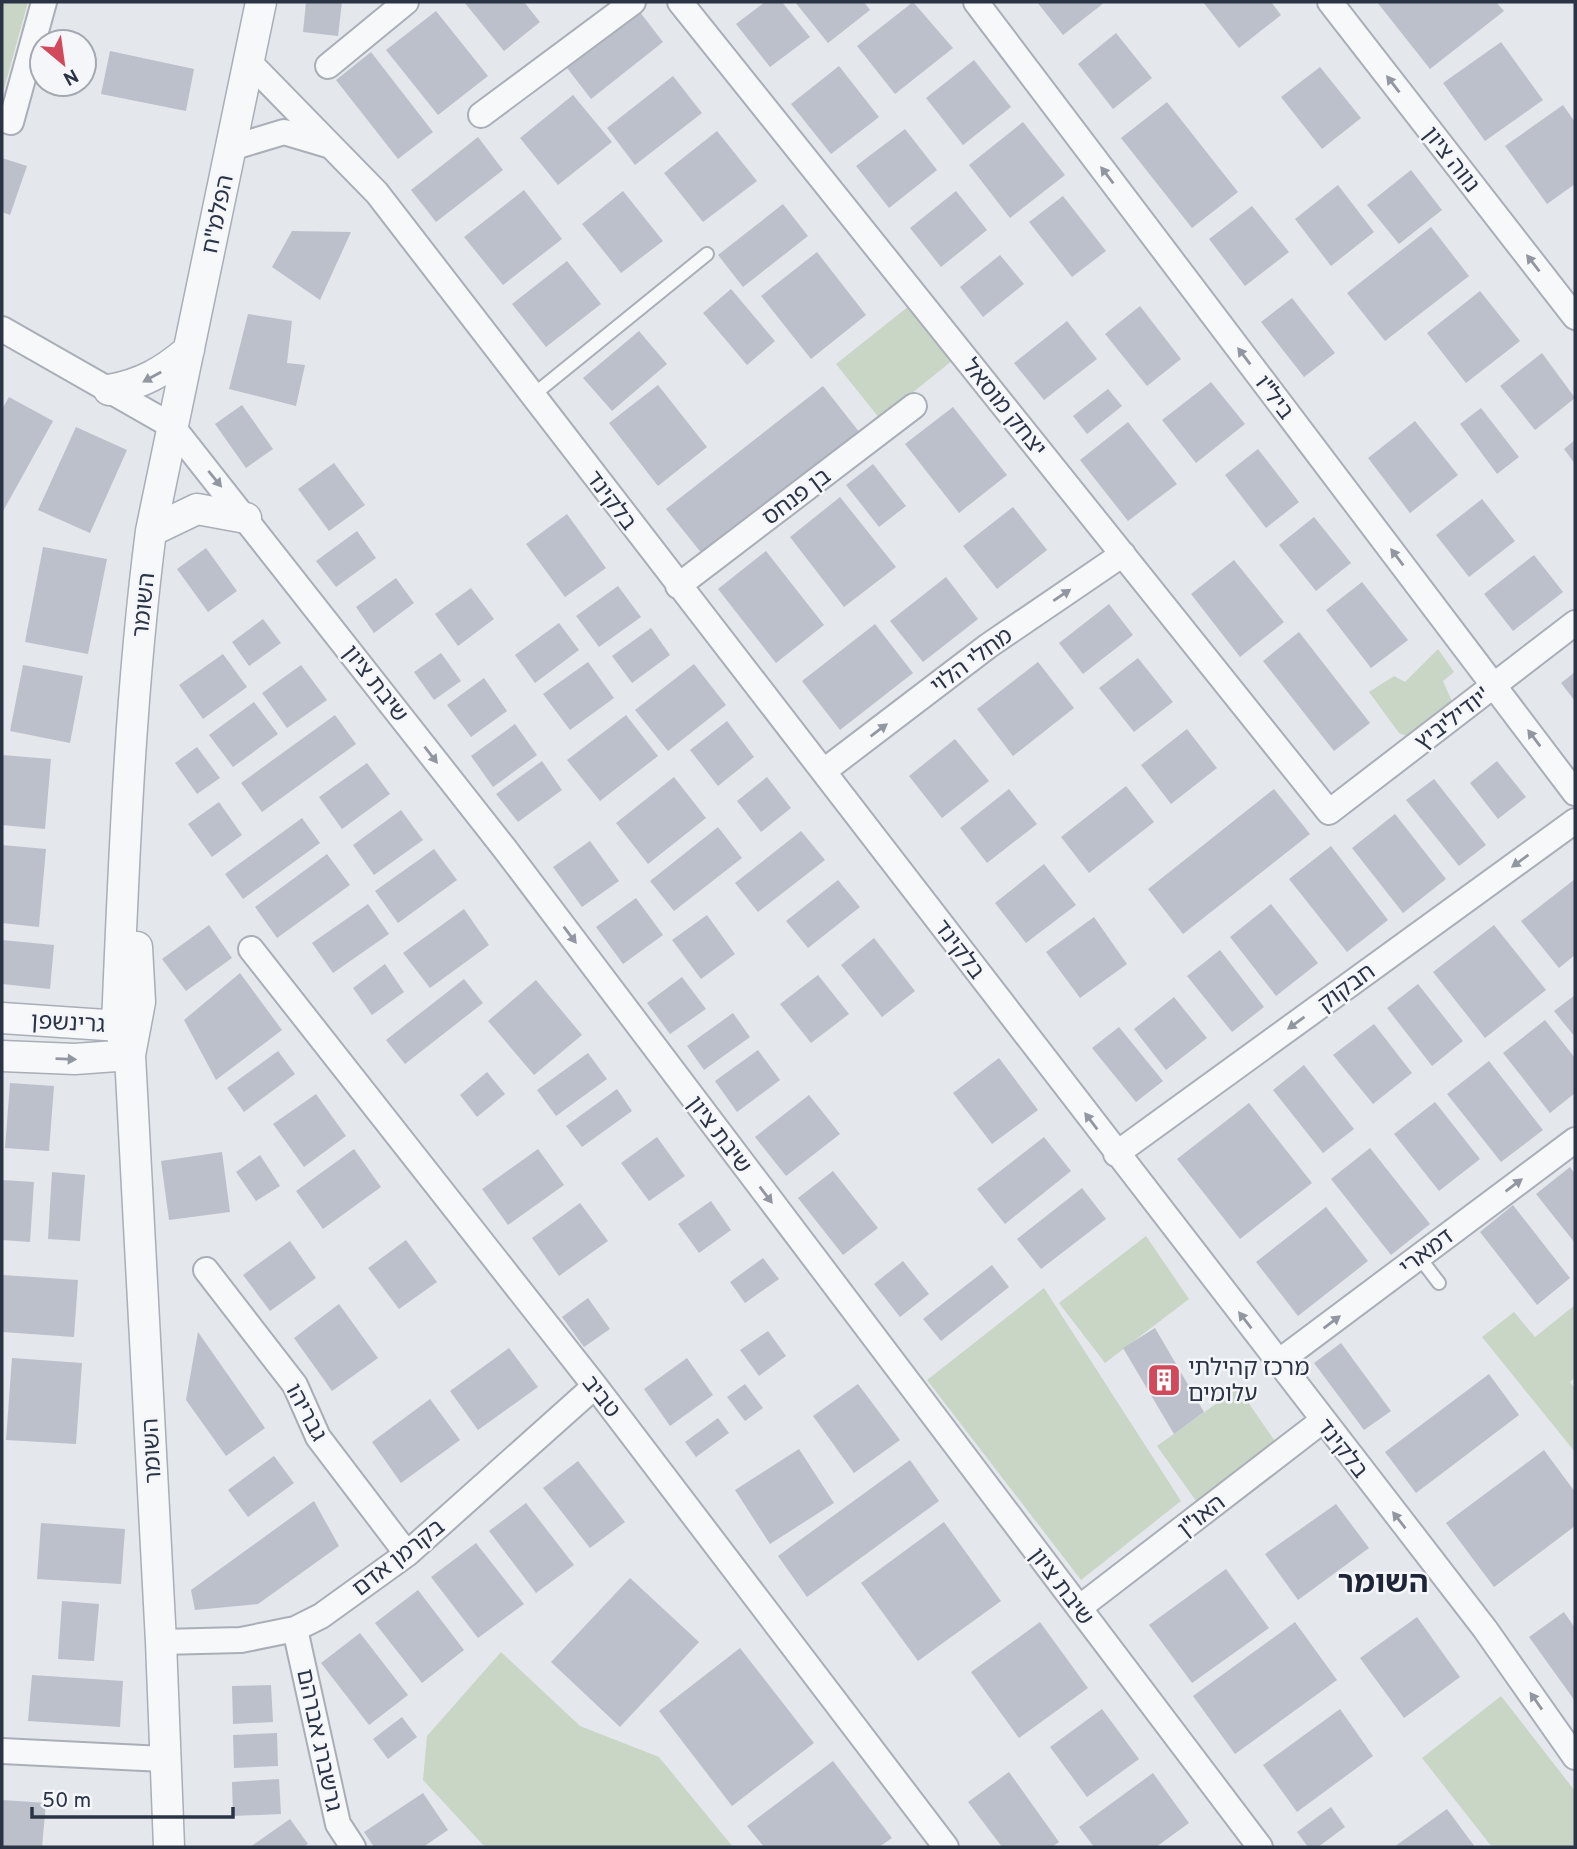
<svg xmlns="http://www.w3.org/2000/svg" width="1577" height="1849" font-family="Overpass,'Noto Sans Hebrew',sans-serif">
<rect width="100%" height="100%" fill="#e4e7ec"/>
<!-- green -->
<path fill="#c9d6c5" d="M2 2H28L2 96Z
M909 306 953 360 880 419 836 364Z
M1438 649 1454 672 1443 681 1454 706 1411 738 1399 733 1369 692 1394 676 1405 682Z
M1146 1236 1189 1299 1105 1363 1059 1303Z
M1044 1288 1181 1501 1081 1580 927 1380Z
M1575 1305V1377L1570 1382 1575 1389V1452L1482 1337 1514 1312 1535 1337Z
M1238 1388 1277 1444 1196 1501 1157 1446Z
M501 1652 580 1726 659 1757 733 1847H485L423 1780 427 1736Z
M1501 1696 1575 1791V1847H1492L1422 1758Z"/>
<!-- building -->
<path fill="#bbc0ca" d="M306 2H342L338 36 303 32Z
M464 2H524L540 22 504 51Z
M765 2H782L810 37 770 67 736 24Z
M795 2H864L870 10 828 43Z
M913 2 953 48 895 94 857 46Z
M1037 2H1105L1063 35Z
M1203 2H1271L1281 15 1239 48Z
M1377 2H1496L1504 11 1430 69Z
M636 7 663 42 591 99 564 64Z
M436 11 488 76 438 115 386 50Z
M1116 33 1152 78 1113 109 1078 64Z
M1501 42 1543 100 1485 141 1443 83Z
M110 51 194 69 186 111 101 94Z
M371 52 433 132 398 159 336 80Z
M974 60 1011 107 963 145 926 98Z
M839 66 879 117 831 154 791 104Z
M1320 67 1361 118 1322 149 1281 97Z
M673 76 702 113 635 165 607 128Z
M573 95 612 142 558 185 520 138Z
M1167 102 1238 192 1192 228 1121 138Z
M1563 105 1575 122V184L1547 204 1505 146Z
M1023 122 1065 175 1010 218 969 165Z
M905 129 937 170 889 208 856 166Z
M717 131 757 181 703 222 664 173Z
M478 137 503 170 436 222 411 190Z
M2 158 27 166 10 215 2 212Z
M1411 170 1442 210 1399 244 1367 205Z
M1338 185 1374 232 1331 266 1295 219Z
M524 190 562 239 503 285 464 237Z
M623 191 663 241 621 273 582 224Z
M956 191 987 230 941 267 910 228Z
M1063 196 1106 251 1072 277 1029 222Z
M783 204 808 236 743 287 718 255Z
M1252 206 1289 252 1245 286 1209 239Z
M1431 227 1469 276 1385 341 1347 293Z
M292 231 351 232 320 300 272 267Z
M817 252 866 315 811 359 761 296Z
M1000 255 1024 284 983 317 960 287Z
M567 261 601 304 546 347 512 304Z
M731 289 775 341 747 365 703 313Z
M1480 291 1520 341 1466 383 1427 333Z
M1292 298 1335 353 1304 377 1261 322Z
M1140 306 1181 359 1147 386 1105 334Z
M248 314 292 321 287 363 305 365 296 406 229 389Z
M1067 321 1097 359 1044 400 1014 363Z
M639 331 667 364 612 411 583 378Z
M1542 353 1575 398 1535 430 1500 386Z
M1211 382 1245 424 1196 463 1162 420Z
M658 385 707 447 658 486 609 423Z
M823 386 860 433 703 555 666 509Z
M1108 389 1122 406 1087 434 1073 416Z
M9 397 53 421 2 513V409Z
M242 405 273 449 246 468 215 424Z
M953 407 1007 475 959 513 905 444Z
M1481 408 1519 457 1497 474 1460 424Z
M1415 421 1458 475 1410 513 1368 458Z
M1128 422 1177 484 1128 521 1080 460Z
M76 427 127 450 90 533 38 510Z
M1575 440V464L1564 449Z
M1258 449 1299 502 1266 528 1225 475Z
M334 463 365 505 329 531 298 489Z
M873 464 906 506 879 527 846 485Z
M840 497 896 567 844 607 790 537Z
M1482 499 1515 541 1469 577 1436 535Z
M1013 507 1047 550 997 589 963 546Z
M567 514 606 568 565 597 526 544Z
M1314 517 1351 563 1316 591 1279 545Z
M357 531 376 558 336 587 316 561Z
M43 547 107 559 88 654 25 642Z
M206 548 237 591 208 612 177 569Z
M766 551 824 625 776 663 718 589Z
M1534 555 1563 592 1513 631 1484 594Z
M1234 560 1284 622 1240 657 1191 594Z
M946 577 978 619 923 662 890 621Z
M396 578 414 603 374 633 356 607Z
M1362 582 1408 640 1371 668 1326 610Z
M618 586 641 617 599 647 576 616Z
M471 588 494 619 458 646 435 614Z
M1109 604 1133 635 1083 674 1059 643Z
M263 619 281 643 249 666 232 642Z
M559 623 579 650 535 683 515 655Z
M875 624 913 673 840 730 802 681Z
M651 628 670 655 632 683 612 656Z
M1299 632 1370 723 1334 751 1263 661Z
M441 653 461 681 434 700 414 672Z
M223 654 247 687 203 719 179 685Z
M1138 658 1173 702 1134 732 1099 688Z
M588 662 614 698 570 730 543 694Z
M1038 662 1074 708 1013 756 977 709Z
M694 664 726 705 668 751 635 710Z
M23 665 83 676 70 743 10 731Z
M301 665 327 700 287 728 262 693Z
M1575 672V701L1561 683Z
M484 678 507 711 471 737 447 705Z
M254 702 278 734 233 767 209 735Z
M335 715 356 744 262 812 241 783Z
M626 715 658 756 600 801 567 760Z
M727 721 754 757 718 786 690 750Z
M515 724 537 755 493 787 471 756Z
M1187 729 1217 768 1171 804 1141 765Z
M955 739 989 781 942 818 909 776Z
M197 747 220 778 197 794 175 763Z
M2 755 51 759 45 829 2 825Z
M542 761 562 790 518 822 496 794Z
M1497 761 1526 797 1498 819 1470 783Z
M367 763 390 794 342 829 319 797Z
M674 777 706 818 648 864 616 823Z
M767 777 791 808 761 832 737 801Z
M1434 779 1486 845 1459 866 1406 800Z
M1126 786 1154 822 1089 873 1061 837Z
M1009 789 1037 824 987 863 960 828Z
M1274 789 1310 834 1183 934 1148 889Z
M219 802 242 835 212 857 188 824Z
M401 810 423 840 374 875 353 845Z
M1395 814 1446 879 1403 913 1352 848Z
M302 818 320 843 243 899 225 874Z
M718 827 742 858 674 911 650 881Z
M801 831 825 860 758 912 735 883Z
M590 841 619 881 582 907 553 867Z
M2 845 46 849 39 927 2 923Z
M1331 846 1388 920 1347 952 1289 879Z
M434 849 457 880 398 923 375 891Z
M327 854 350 885 277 938 255 907Z
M1044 864 1076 905 1026 943 995 903Z
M1575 879V955L1559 968 1521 921Z
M838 880 860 907 808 948 786 921Z
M636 898 663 935 623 964 596 927Z
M368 904 389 934 333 973 312 943Z
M1271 904 1318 963 1276 996 1230 937Z
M464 909 489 945 430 988 403 953Z
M707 915 735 954 701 979 672 940Z
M1094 917 1127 964 1080 998 1046 952Z
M209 925 232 958 186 991 162 959Z
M1494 925 1546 990 1485 1038 1433 972Z
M874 938 915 991 882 1017 841 965Z
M2 940 54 945 50 989 2 984Z
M1220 950 1264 1007 1232 1032 1187 976Z
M385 964 404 992 372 1015 353 988Z
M240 973 282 1030 216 1080 184 1020Z
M818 975 849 1014 811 1043 780 1004Z
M682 977 706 1009 670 1034 647 1003Z
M464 979 483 1003 405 1064 386 1040Z
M536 980 582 1035 534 1075 488 1021Z
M1418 984 1463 1041 1432 1066 1387 1008Z
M1575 995V1037L1554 1011Z
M1174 997 1207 1038 1166 1070 1134 1029Z
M733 1013 750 1037 704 1070 687 1046Z
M1545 1020 1575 1058V1093L1550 1113 1503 1053Z
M1374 1024 1412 1073 1373 1104 1333 1055Z
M1119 1027 1163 1081 1136 1102 1092 1048Z
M758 1050 780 1080 737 1112 715 1081Z
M278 1051 295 1074 244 1112 227 1088Z
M588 1053 607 1079 556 1116 537 1090Z
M999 1058 1038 1110 992 1144 953 1093Z
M1489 1061 1543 1130 1501 1162 1447 1094Z
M1304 1065 1354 1129 1323 1153 1273 1090Z
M487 1072 505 1094 477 1117 460 1095Z
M10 1083 54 1086 49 1151 5 1148Z
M617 1089 632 1111 582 1147 566 1126Z
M316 1094 346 1136 304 1167 273 1124Z
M809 1095 840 1134 786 1176 755 1137Z
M1435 1102 1480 1159 1439 1191 1394 1134Z
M1249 1103 1312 1183 1240 1239 1177 1159Z
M657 1137 685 1176 649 1201 621 1163Z
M1044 1137 1071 1171 1005 1224 977 1189Z
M1370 1148 1430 1224 1391 1255 1331 1179Z
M354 1149 381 1187 323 1229 296 1191Z
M538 1149 564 1185 508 1225 482 1189Z
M222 1152 230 1212 169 1220 161 1161Z
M260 1155 280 1186 256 1201 236 1172Z
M1570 1167 1575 1174V1243L1536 1194Z
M833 1171 878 1228 843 1255 798 1198Z
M52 1172 85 1175 80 1241 48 1239Z
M2 1180 34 1182 30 1242 2 1240Z
M1082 1188 1106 1219 1041 1269 1017 1239Z
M711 1201 731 1230 699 1253 678 1224Z
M580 1203 608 1241 559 1276 532 1238Z
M1513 1205 1570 1278 1537 1305 1480 1232Z
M1326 1207 1368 1261 1298 1316 1256 1262Z
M406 1240 437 1282 399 1309 368 1268Z
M290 1241 316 1278 270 1311 243 1275Z
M763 1258 779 1279 745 1303 730 1282Z
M903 1261 929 1294 900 1317 874 1284Z
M992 1265 1009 1287 941 1341 923 1319Z
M3 1275 78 1280 74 1337 2 1332Z
M588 1298 610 1329 584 1347 562 1317Z
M339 1304 378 1358 332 1391 294 1338Z
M1155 1328 1204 1412 1174 1434 1123 1348Z
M768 1331 786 1356 759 1376 740 1350Z
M198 1332 265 1428 226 1456 186 1400Z
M1341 1343 1391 1411 1364 1430 1314 1363Z
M509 1348 538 1387 478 1430 450 1391Z
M12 1358 82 1363 76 1444 6 1440Z
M687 1358 713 1395 670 1426 644 1389Z
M1489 1374 1519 1415 1416 1493 1385 1452Z
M745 1384 763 1408 745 1421 727 1397Z
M858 1384 900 1440 854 1473 813 1416Z
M430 1399 460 1440 401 1483 372 1442Z
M718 1418 729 1433 696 1457 685 1442Z
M799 1449 834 1503 770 1544 735 1490Z
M1544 1450 1575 1492V1526L1494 1587 1446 1523Z
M274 1456 294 1483 248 1517 228 1490Z
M910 1460 939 1501 807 1597 778 1556Z
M578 1461 625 1522 590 1548 543 1488Z
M314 1501 339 1546 258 1604 195 1610 191 1590Z
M526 1503 574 1565 536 1593 489 1531Z
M1336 1504 1369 1548 1298 1600 1265 1554Z
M944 1522 1001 1601 918 1661 861 1583Z
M41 1523 125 1529 121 1584 37 1579Z
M476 1543 524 1604 478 1638 431 1577Z
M1226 1569 1269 1628 1192 1683 1149 1625Z
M630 1578 699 1642 620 1727 551 1662Z
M418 1590 464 1650 422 1683 375 1623Z
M62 1601 99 1604 94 1661 58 1659Z
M1564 1612 1575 1628V1701L1529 1637Z
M1417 1617 1460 1677 1404 1718 1360 1658Z
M1040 1622 1088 1688 1019 1738 971 1672Z
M1295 1622 1337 1680 1235 1754 1193 1696Z
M360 1633 408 1695 369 1725 321 1663Z
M740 1648 814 1743 732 1806 659 1711Z
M32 1675 123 1681 120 1727 28 1721Z
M271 1685 273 1722 233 1724 232 1686Z
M1102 1709 1139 1759 1087 1797 1050 1747Z
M1340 1709 1373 1756 1297 1812 1263 1765Z
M402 1717 417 1737 388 1759 373 1739Z
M277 1733 278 1766 234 1768 233 1735Z
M833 1761 892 1838 879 1847H764L747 1826Z
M1009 1772 1059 1842 1052 1847H1002L968 1802Z
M1153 1773 1189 1823 1156 1847H1094L1079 1827Z
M279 1779 281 1814 233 1816 232 1782Z
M423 1793 448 1830 423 1847H374L364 1832Z
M2 1800 46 1803 42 1847H2Z
M1331 1807 1345 1827 1318 1847H1308L1297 1832Z
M1447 1809 1475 1847H1394Z
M290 1819 308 1844 303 1847H250Z"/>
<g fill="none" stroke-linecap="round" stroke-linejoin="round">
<!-- service casing -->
<g stroke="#a9aeb7" stroke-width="16">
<path id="service" d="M532 396 707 254
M1419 1257 1439 1283"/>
</g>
<!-- minor casing -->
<g stroke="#a9aeb7" stroke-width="28">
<path id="minor" d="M680 2 1329 812 1575 623
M976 2 1575 793
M1330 2 1575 317
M249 62 377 193 1485 1629 1575 1757
M328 66 406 2
M481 115 633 2
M2 119 11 122 44 2
M231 148 284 132 331 146
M2 329 172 426 505 849 1260 1847
M678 586 914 406
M824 771 988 646 1123 554
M251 949 595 1386 946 1847
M1116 1154 1575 821
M206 1270 295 1385 318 1437 407 1554
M1277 1363 1575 1140
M1079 1608 1322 1421
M295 1629 338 1824 353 1847
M161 1642 241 1640 295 1629 321 1616 407 1554 595 1386
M2 1751 163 1759"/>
</g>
<!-- tertiary casing -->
<g stroke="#a9aeb7" stroke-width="33">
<path id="tertiary" d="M109 390C142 384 163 372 189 350
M151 531 197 509 246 518
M137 947 140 1002 130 1055 161 1642 169 1847
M2 1018 135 1027
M130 1055 117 1024C124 860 130 694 151 531L261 2
M2 1056 75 1059 130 1055"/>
</g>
<!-- service -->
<use href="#service" stroke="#f7f8fa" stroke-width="12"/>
<!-- minor -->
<use href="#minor" stroke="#f7f8fa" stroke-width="24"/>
<!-- tertiary -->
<use href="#tertiary" stroke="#f7f8fa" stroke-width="30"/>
</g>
<!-- one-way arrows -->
<defs><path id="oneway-solid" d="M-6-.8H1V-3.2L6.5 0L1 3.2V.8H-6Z" transform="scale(1.75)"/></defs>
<g fill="#9196a0">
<use href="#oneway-solid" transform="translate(1393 84) rotate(-128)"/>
<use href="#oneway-solid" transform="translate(1107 175) rotate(-127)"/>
<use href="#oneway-solid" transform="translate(1533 263) rotate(-128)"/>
<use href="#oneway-solid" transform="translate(1244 356) rotate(-127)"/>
<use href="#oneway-solid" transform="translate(152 377) rotate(151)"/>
<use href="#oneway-solid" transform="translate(215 479) rotate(51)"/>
<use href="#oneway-solid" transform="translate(1397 557) rotate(-127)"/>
<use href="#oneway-solid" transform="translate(1062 595) rotate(-34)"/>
<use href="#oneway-solid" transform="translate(879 730) rotate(-37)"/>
<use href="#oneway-solid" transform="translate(1534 738) rotate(-127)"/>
<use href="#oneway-solid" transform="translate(431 755) rotate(52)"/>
<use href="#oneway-solid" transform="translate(1520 861) rotate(144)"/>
<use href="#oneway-solid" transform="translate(570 935) rotate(53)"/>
<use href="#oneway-solid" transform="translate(1296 1023) rotate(144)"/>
<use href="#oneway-solid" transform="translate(66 1059) rotate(2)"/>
<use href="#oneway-solid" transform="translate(1091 1121) rotate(-127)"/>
<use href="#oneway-solid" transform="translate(1514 1185) rotate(-37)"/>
<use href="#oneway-solid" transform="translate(766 1195) rotate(53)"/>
<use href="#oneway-solid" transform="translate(1245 1320) rotate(-128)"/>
<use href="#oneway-solid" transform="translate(1332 1322) rotate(-37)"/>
<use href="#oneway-solid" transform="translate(1399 1520) rotate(-128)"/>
<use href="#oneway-solid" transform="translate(1536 1701) rotate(-125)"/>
</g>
<!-- icons -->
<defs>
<g id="building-square" transform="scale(1.75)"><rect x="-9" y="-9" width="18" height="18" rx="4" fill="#d1495b" stroke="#f4f6f9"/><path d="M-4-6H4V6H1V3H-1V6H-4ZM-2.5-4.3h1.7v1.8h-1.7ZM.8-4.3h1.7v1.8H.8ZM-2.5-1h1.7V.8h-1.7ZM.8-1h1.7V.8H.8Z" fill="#fff"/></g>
</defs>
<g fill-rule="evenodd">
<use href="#building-square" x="1164" y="1380"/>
</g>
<g text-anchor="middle" stroke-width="5" stroke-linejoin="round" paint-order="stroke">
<!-- street labels -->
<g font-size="23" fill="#2b3445" stroke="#f4f6f9">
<text transform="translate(1452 159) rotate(52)" y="8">נווה ציון</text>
<text transform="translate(217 214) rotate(-78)" y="8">הפלמ"ח</text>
<text transform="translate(1275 397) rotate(53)" y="8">ביל"ו</text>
<text transform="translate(1005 407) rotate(51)" y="8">יצחק מוסאל</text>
<text transform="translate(796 496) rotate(-37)" y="8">בן פנחס</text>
<text transform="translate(612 500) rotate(53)" y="8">בלקינד</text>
<text transform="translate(143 605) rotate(-84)" y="8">השומר</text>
<text transform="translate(971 660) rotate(-36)" y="8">מחלי הלוי</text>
<text transform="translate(376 683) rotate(52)" y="8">שיבת ציון</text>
<text transform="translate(1452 718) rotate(-37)" y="8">יודיליביץ'</text>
<text transform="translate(960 949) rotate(53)" y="8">בלקינד</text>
<text transform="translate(1346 987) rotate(-36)" y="8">חבקוק</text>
<text transform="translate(68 1022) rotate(3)" y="8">גרינשפן</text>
<text transform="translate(720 1134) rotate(53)" y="8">שיבת ציון</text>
<text transform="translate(1426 1251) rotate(-37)" y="8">דמארי</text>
<text transform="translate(602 1396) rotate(52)" y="8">טביב</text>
<text transform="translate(307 1412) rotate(62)" y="8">גבריהו</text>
<text transform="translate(1343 1448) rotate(52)" y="8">בלקינד</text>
<text transform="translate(151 1451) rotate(-93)" y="8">השומר</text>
<text transform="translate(1201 1515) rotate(-38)" y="8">האו"ן</text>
<text transform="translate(398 1557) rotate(-38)" y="8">בקרמן אדם</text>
<text transform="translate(1062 1586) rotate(53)" y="8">שיבת ציון</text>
<text transform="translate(320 1740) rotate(78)" y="8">גרשברג אברהם</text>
</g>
<!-- poi labels -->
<g font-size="23" fill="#2b3445" stroke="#f4f6f9" text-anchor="start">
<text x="1188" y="1375">מרכז קהילתי<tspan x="1188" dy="26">עלומים</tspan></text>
</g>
<!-- district labels -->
<g font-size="30" font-weight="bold" fill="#1d2536" stroke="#f4f6f9">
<text x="1383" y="1592">השומר</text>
</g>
</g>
<!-- border -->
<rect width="1577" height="1849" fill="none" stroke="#2b3445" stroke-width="7"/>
<!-- north arrow -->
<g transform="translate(63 63) rotate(151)"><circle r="33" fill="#f4f6f9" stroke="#a4a8b1" stroke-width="2"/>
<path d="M0-5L12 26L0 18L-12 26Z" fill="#d1495b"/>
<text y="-10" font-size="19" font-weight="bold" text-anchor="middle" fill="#2b3445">N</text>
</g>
<!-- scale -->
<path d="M32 1807v10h201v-10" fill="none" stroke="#2b3445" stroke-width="3.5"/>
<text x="42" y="1807" font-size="21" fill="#2b3445" stroke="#f4f6f9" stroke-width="5" paint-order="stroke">50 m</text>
</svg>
